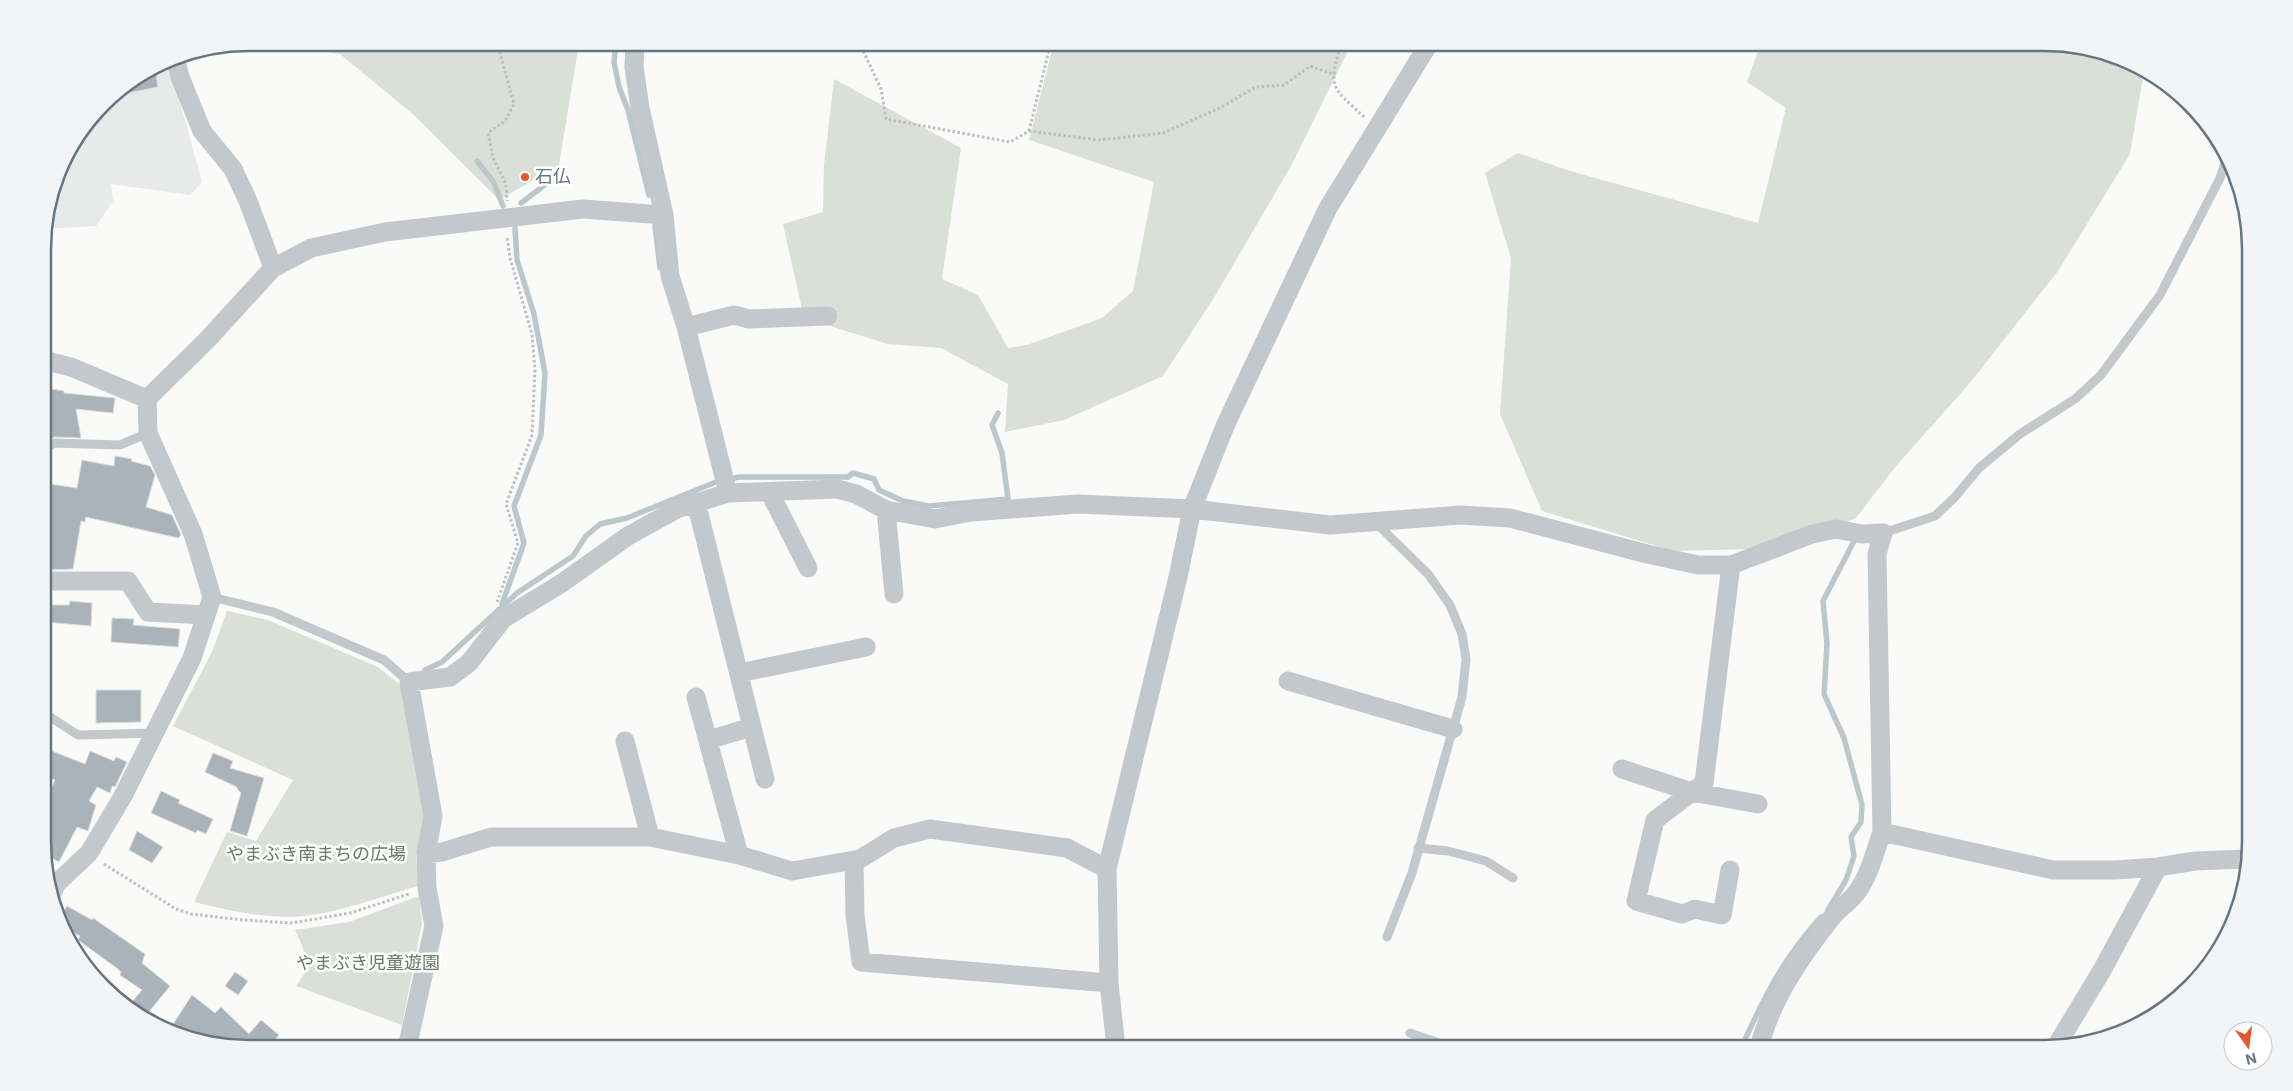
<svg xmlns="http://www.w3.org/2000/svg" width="2293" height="1091" font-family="Inter,'Noto Sans JP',sans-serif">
<rect width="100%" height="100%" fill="#fafaf8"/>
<!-- built -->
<path fill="#e8e9e9" d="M168 59 202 182 190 195 111 184 113 201 96 226 45 229 64 157 113 94Z"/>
<!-- green -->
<path fill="#dadfd7" d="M271 43H579L559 165 499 200 415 116 340 54Z
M1054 43H1352L1291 166 1215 296 1163 376 1064 420 1005 432 1008 384 941 348 888 344 804 318 783 224 823 212 824 165 834 79 961 148 942 279 978 295 1008 348 1027 345 1102 318 1133 291 1154 182 1029 140Z
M1761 43H2044L2123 58 2144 71 2130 154 2058 271 1969 384 1896 466 1856 518 1788 548 1673 551 1542 511 1500 414 1511 258 1485 173 1518 153 1570 171 1758 223 1786 108 1747 82Z
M227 611 268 620 378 667 408 691 430 819 416 855 418 886C382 896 330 916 292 917 258 917 227 910 194 902L227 832 256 841 293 780 173 726 212 652Z
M419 896 422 923 402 1025 296 986 307 970 303 948 295 930 349 922Z"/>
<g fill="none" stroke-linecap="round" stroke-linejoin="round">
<!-- stream -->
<path stroke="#bbc7cb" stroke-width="5.5" d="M616 42 614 62 619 87 628 110 649 195
M477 161 493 181 503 206
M521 203 558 175
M655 226 660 268
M502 604 524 543 514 506 541 435 545 373 534 314 517 260 515 228
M425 670 442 662 517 593 573 556 586 536 600 524 627 518 716 482 739 477H848L853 473 874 479 879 490 903 501 929 506 1008 499 1002 453 992 425 998 413
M1828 910 1846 880 1854 856 1851 837 1861 822 1862 805 1844 738 1824 694 1827 644 1823 601 1854 541
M1741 1048C1764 998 1783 958 1821 917"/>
</g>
<!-- building -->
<path fill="#aab3b9" stroke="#dcdcda" d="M155 68 158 87 112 96 113 94Z
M46 388 64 391V393L115 398 113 413 76 409 81 438 54 437 43 442V406Z
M115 456 132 459 131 461 150 466 155 475 146 507 172 515 181 535 178 538 86 517 85 522 81 521 73 569 44 570 43 483 77 488 82 460 114 466Z
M70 601 92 603 91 626 44 622V605H69Z
M112 618 134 619 133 625 180 629 178 647 111 642Z
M96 690H141V722L96 723Z
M44 748 85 764 90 751 114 761 116 757 127 762 115 787 112 786 110 793 97 787 89 801 96 805 88 831 77 827 59 862 44 854V806L55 780 44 776Z
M213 753 233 761 230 768 264 778 247 836 230 831 241 793 237 789V787L205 772Z
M161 791 180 800 178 803 213 819 206 834 197 830 196 833 151 813Z
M137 831 163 847 152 863 129 850Z
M67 906 92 920 93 918 145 954 142 963 170 986 147 1014 132 1002 142 990 120 975 121 972 118 969 78 940 80 936 60 925 58 920Z
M235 972 248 981 238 995 225 986Z
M192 995 215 1013 221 1007 249 1034 261 1020 279 1035 268 1048H249L168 1032Z"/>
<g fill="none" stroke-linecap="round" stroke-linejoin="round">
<!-- path -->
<path stroke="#bbbfc2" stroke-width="3" stroke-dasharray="2.5 2.5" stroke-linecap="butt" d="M497 42 514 104 505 121 488 133 493 158 506 184 507 201
M859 42 881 89 886 119 1010 142 1029 131 1099 140 1163 133 1216 110 1256 87 1284 85 1310 66 1333 74
M1341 42C1329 89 1330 85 1364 117
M1029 131 1051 42
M497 602 518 543 506 504 532 435 535 370 532 334 510 258 507 236
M104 864 176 909 191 914 243 920 292 923 350 913 409 894"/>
<!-- service -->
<path stroke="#c3c8cc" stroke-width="9" d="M43 450 54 443 120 445 148 433
M1376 523 1428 574 1450 605 1462 634 1466 659 1462 697 1412 873 1387 937
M1883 533 1935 516 1955 497 1979 468 2020 434 2075 399 2101 375 2160 295 2220 178 2227 157
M212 597 273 612 384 660 409 682
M44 713 78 735 155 733
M1418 848 1448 851 1486 861 1513 878
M1410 1033 1454 1048"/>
<!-- minor -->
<path stroke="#c3c8cc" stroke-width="19" d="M635 42 634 67 640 108 664 215 670 276 686 327 728 493
M175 57 180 77 202 131 233 169 248 201 273 268
M686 327 734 315 749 319 828 316
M43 360 71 367 147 399
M770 493 808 568
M696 502 765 779
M886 510 894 594
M44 581H128L148 612 206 615
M739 673 866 647
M1288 681 1453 729
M696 697 739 855
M708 740 752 727
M625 741 650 837
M1622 769 1692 792 1758 804
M1882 832 2053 870H2115L2158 867 2195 861 2247 859
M426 854 442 852 491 837H650L739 855 792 871 860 859 894 838 930 829 1067 848 1107 869
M854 860 855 915 861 962 1109 983
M1730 870 1722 915 1695 909 1682 914 1636 901 1655 820 1704 783 1731 565
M51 895 57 883 89 853 123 796 192 658 212 597 193 534 148 433 147 399 207 340 273 268 311 248 385 232 583 209 664 215
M407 1048 434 926 427 888 426 854 433 816 409 682 450 677 469 663 503 619 562 583 628 536 677 509 728 493 837 489 856 494 886 510 935 519 971 512 1078 504 1192 509 1330 525 1461 515 1510 518 1647 554 1698 565H1731L1812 534 1836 529 1862 534 1883 533 1877 554 1882 832C1875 851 1870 874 1857 892 1851 901 1840 907 1833 916 1802 955 1771 999 1759 1048
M1116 1048 1109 983 1107 869 1178 577 1192 509 1225 426 1328 208 1430 42
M2055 1048 2101 972 2158 867"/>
</g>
<!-- markers -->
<circle fill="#e4572e" stroke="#fff" stroke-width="2" cx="525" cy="177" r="5"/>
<g text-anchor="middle" stroke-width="5" stroke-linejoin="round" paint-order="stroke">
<!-- poi labels -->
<g font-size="18" fill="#657683" stroke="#fff" text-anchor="start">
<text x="535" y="183">石仏</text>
</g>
<!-- park labels -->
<g font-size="18" fill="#687a64" stroke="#fff">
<text x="316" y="860">やまぶき南まちの広場</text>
<text x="368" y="969">やまぶき児童遊園</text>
</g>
</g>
<!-- crop -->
<path d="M0 0H2293V1091H0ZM249 51H2044A198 198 0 0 1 2242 249V842A198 198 0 0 1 2044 1040H249A198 198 0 0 1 51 842V249A198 198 0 0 1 249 51Z" fill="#f3f4f5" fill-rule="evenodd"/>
<path fill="none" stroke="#657683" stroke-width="2.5" d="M249 51H2044A198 198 0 0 1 2242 249V842A198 198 0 0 1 2044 1040H249A198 198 0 0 1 51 842V249A198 198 0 0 1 249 51Z"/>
<!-- north arrow -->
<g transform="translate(2248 1046) rotate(166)"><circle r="24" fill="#ffffff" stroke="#c1c8cd"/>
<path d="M0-4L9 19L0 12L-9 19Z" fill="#e4572e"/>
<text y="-8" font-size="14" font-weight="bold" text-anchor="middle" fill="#657683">N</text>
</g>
</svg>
